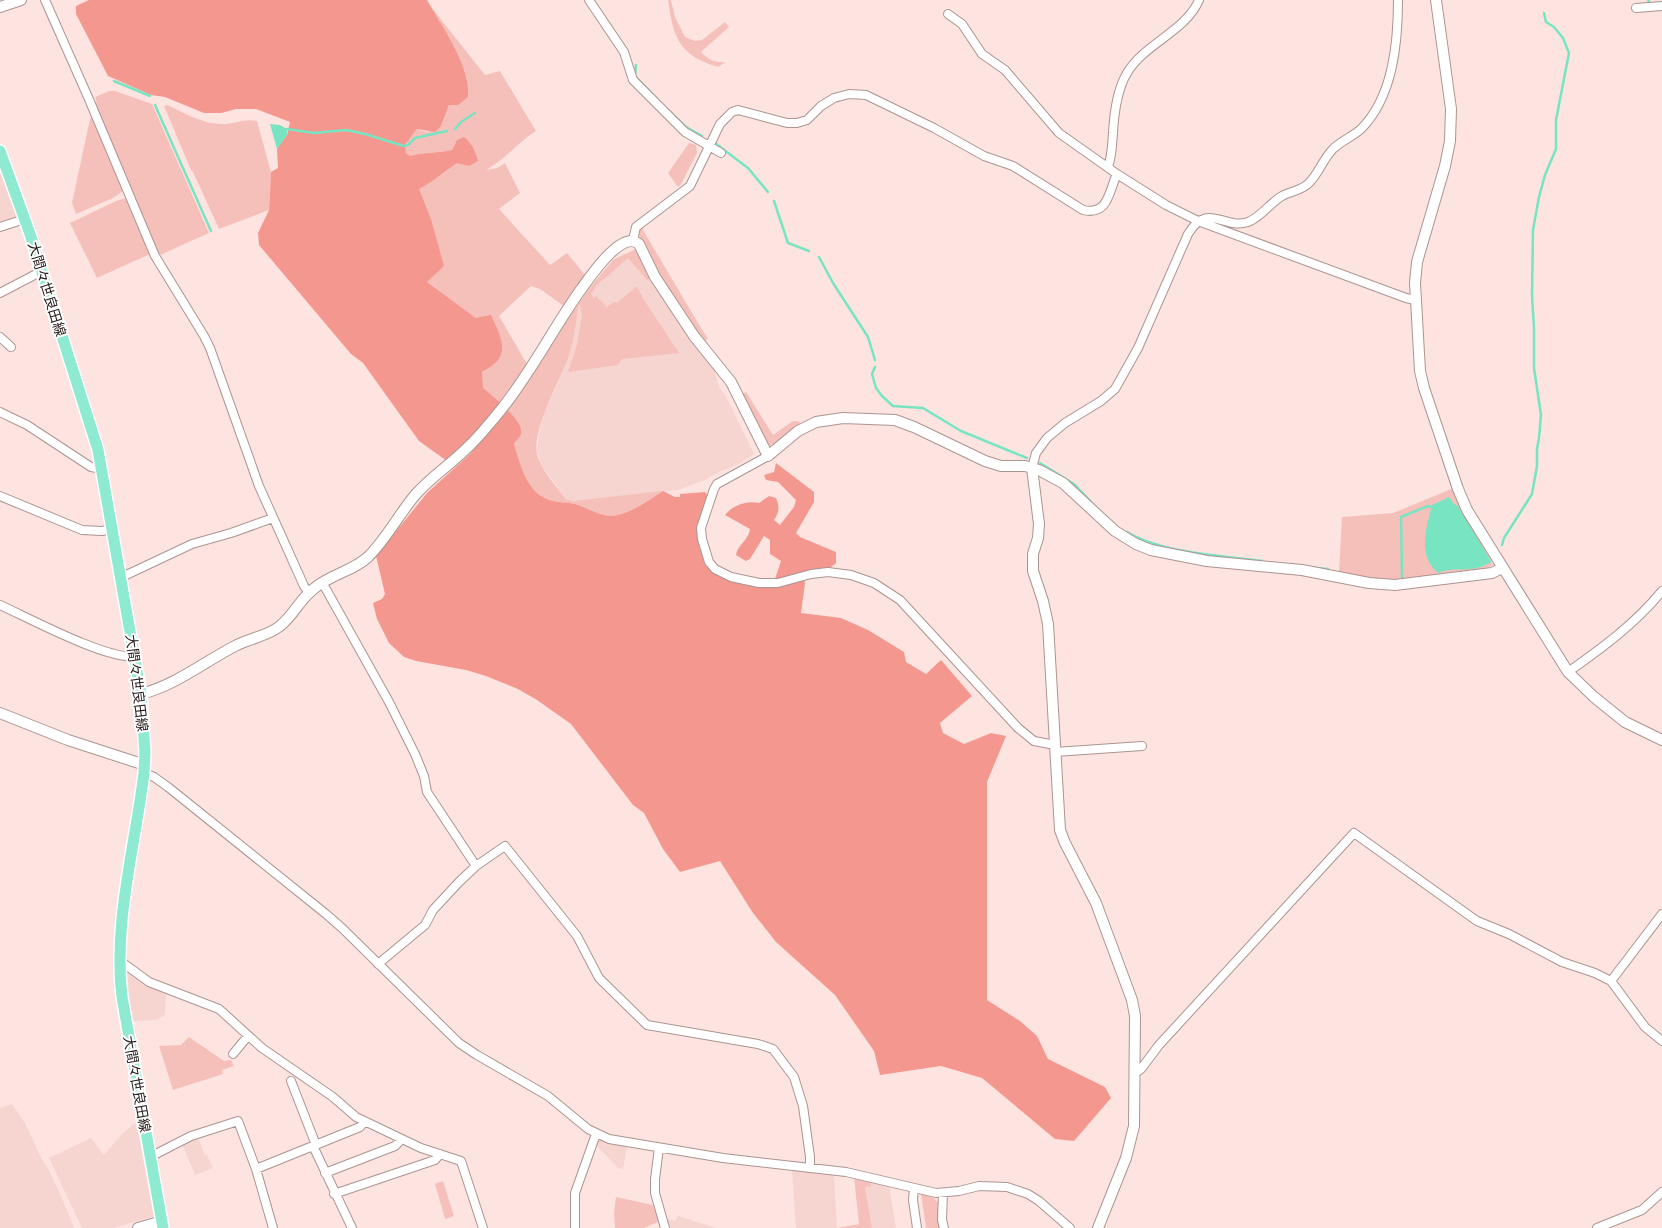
<svg xmlns="http://www.w3.org/2000/svg" width="1662" height="1228" font-family="'Space Grotesk','Noto Sans JP',sans-serif">
<rect width="100%" height="100%" fill="#fee4e1"/>
<!-- built -->
<path fill="#f6d4cf" d="M0 171 17 214 15 220 0 224Z
M624 254 650 277 687 336 714 369 719 387 726 396 754 454 737 465 719 472 705 480 678 490 572 501 566 499 542 466 537 452 539 433 545 412 568 359 573 341 579 301 613 260Z
M129 970 141 982 150 987 166 993 165 1015 156 1020 134 1021 132 1019 123 972Z
M12 1104 26 1125 41 1158 49 1170 64 1203 74 1228H0V1108Z
M136 1122 154 1216 114 1228H82L49 1158 91 1138 104 1155 122 1134Z
M195 1138 199 1140 205 1155H207L213 1168 195 1175 182 1144Z
M598 1140 627 1147 623 1169 618 1168 596 1145Z
M792 1170 834 1174 837 1228H796Z
M870 1181 889 1185 896 1228H872L865 1187Z
M678 1216 716 1228H670L667 1218 675 1221Z"/>
<!-- green -->
<path fill="#f6c0ba" d="M668 0H671L675 17 685 37 695 41 702 40 725 22 729 27 701 52C708 60 716 63 726 62L718 67C680 56 673 38 668 0Z
M428 3 485 75 500 71 536 131C518 142 505 160 486 170L497 168 505 163 520 193 499 209 550 265 567 253 585 275 565 307 540 289 531 286 499 316 527 364 501 403 482 388V372L497 360 476 318 427 282 432 276 431 219 418 189C439 178 456 165 471 147L469 141 457 140 452 150C438 153 424 152 410 156L406 153 405 145 417 129 427 132 441 126 449 105 458 104 468 96C471 66 444 29 428 3Z
M109 91H115L152 104 209 233 160 255 157 254 93 104 97 102 95 97Z
M167 105C184 113 203 124 222 124 234 124 245 118 257 121L271 172 269 210 219 229 193 172 191 170 164 106Z
M94 117 123 191 113 198 76 214 72 203 90 119Z
M689 143 696 145 697 153 681 184 678 187 668 173Z
M684 195 643 227V230L698 323 708 339 703 343 659 276 638 233 639 228Z
M126 198 150 254 97 278 70 223 116 201Z
M636 249 650 277 648 281 628 258 596 286 591 294 594 298 596 296 607 307 614 302 617 303 637 286 644 300 679 353 622 359 618 365 568 372 577 345 582 315 579 303C576 322 574 341 568 359 559 381 532 431 537 454 542 471 555 485 566 499L572 501 663 491C649 500 621 520 604 515 595 513 585 507 575 504 568 502 560 503 553 501 527 495 521 466 514 444L521 434 507 410 547 353 563 326 592 285 613 260Z
M746 392 773 435 793 421H798L801 424 777 443 768 446 741 394Z
M1454 488 1457 501 1493 565 1481 570 1452 572 1394 582 1340 575 1339 571 1342 517 1393 513Z
M189 1037 224 1061 231 1060 234 1066 222 1070 223 1074 173 1090 159 1046 181 1045Z
M854 1177 870 1181 871 1186 865 1187 872 1228H837L859 1224Z
M443 1181 454 1216 445 1219 435 1184Z
M921 1194 934 1198 938 1203 940 1228H926Z
M616 1197 653 1205 660 1221 644 1228H615L614 1213Z"/>
<!-- forest -->
<path fill="#f4988f" d="M89 0H427C442 27 471 65 468 97L458 105H449L441 126 435 132 417 129 405 145 406 153 410 156C424 152 438 153 452 150L457 140 464 137C471 142 476 152 478 161L469 166 457 163 431 182 419 189 431 219 444 266 427 282 476 318 491 315C497 329 508 346 498 360 494 365 487 369 482 372L483 388 501 403 464 446 447 461 419 441 363 363 351 354 259 245 258 233 269 210 271 172 278 168 277 149 287 135 290 122 256 109H236L221 113H204L165 97 151 95 108 76 76 14V6Z
M507 410C512 414 523 426 521 434 520 437 516 441 514 444 521 466 527 495 553 501 560 503 568 502 575 504 585 507 595 513 604 515 622 520 649 500 663 491L675 497H680V494L705 492 709 497 698 523 697 531 706 566 717 573 737 583 776 587 775 579 781 561 770 554V540L764 536 750 559 746 561 736 555C737 545 749 540 750 529L725 515C733 505 747 500 759 503L769 496 776 498C780 507 779 513 774 520L780 525 794 507 796 500 778 482 766 480 764 475 774 472 776 463 814 492V502L796 533 800 537 836 552V563L830 568 811 570 802 572 805 583 801 613 841 618 868 630 904 652 906 662 926 674 941 660 972 696 940 723 943 733 964 744 991 733 1006 736 987 782V1000L1020 1021 1037 1036 1048 1059 1105 1087 1111 1098 1074 1141 1055 1139 982 1078 941 1066 880 1075 874 1051 835 995 776 942 753 913 720 861 680 872 663 849 644 813 633 805 571 724 537 700 518 689 486 676 466 670 416 661 404 657 389 643 377 619 373 603 382 599 385 594 376 556 427 493 470 454Z"/>
<!-- water -->
<path fill="#78e4c2" d="M270 124 280 125 287 129V135L277 149Z
M1449 497 1454 504 1458 506 1491 561V562C1470 575 1456 565 1438 573 1434 569 1430 565 1428 560 1421 543 1428 521 1432 505Z"/>
<g fill="none" stroke-linecap="round" stroke-linejoin="round">
<!-- stream -->
<path stroke="#78e4c2" stroke-width="2.5" d="M1648 0 1649 1
M636 65 635 76 660 102
M114 81 150 96
M155 105 211 231
M669 111 686 127 702 136
M287 129 314 133 346 130 365 134 404 146 408 145 415 138 447 131
M455 129 461 122 475 113
M715 143 748 168 768 192
M774 201 788 243 809 251
M819 257 833 283 868 337 875 360
M875 367 872 374 876 388 882 396 893 406 923 408 961 431 1027 458
M1040 463 1074 484 1096 507
M1127 532C1162 553 1222 556 1262 561
M1502 545 1504 538 1532 494 1537 466V449L1539 438 1541 415 1534 368V328L1532 296 1533 230 1539 197 1545 175 1556 149V120L1569 53 1563 38 1554 27 1546 22 1544 13
M1315 568 1328 569
M1402 577 1401 517 1428 506 1435 508"/>
<!-- street casing -->
<g stroke="#ab9491" stroke-width="10">
<path id="street" d="M45 0 88 97 155 256 204 336 210 348 259 486 304 586 309 593
M589 0 624 52 633 80 685 132 721 153
M1636 8 1662 6
M948 14 962 24 982 54 1005 70 1059 133 1117 174 1166 205 1198 221 1406 298 1415 300
M1108 167C1112 156 1112 145 1113 133 1114 114 1117 90 1127 73 1144 44 1186 31 1199 0
M0 227 25 219
M633 240 636 227 690 186 720 124 732 112 738 110 787 123H797L807 120 821 106 834 98 849 94 866 95 934 128 984 156 1013 166 1083 210C1109 216 1109 190 1117 174
M0 293 42 271
M0 337 11 347
M0 412 27 425 91 467 102 469
M768 456 717 484 714 489 701 528 702 539 709 562 715 569 731 577 759 583H778L811 574 828 572 851 575 874 583 900 600 1018 728 1034 741 1055 745
M1032 468 1036 453 1047 438 1065 423 1101 401 1115 389 1138 348 1188 234C1208 201 1223 230 1248 222 1261 217 1270 203 1282 196 1291 191 1301 191 1309 183 1319 173 1323 159 1333 149 1341 141 1352 137 1361 129 1393 97 1398 43 1398 0
M0 496 82 530 102 531 112 529
M122 577 192 544 231 533 273 518
M322 582 389 702 415 754 424 776 427 792 476 866
M0 605C27 617 109 661 135 656
M1568 672C1602 648 1635 624 1662 591
M1055 752 1142 746
M144 773 154 777 168 787 326 914 342 928 459 1043 477 1055 548 1096 588 1129 609 1139 723 1158 846 1172 936 1193 959 1191 979 1186 1007 1187 1028 1194 1039 1201 1070 1228
M119 960 149 982 219 1009 262 1048 333 1097 356 1117 421 1148 461 1161 483 1228
M378 964 425 925 433 910 459 882 476 866 505 846 577 936 599 978 647 1025 758 1044 773 1049 794 1077 803 1106 810 1157V1168
M1611 981 1662 914
M233 1054 248 1036
M1134 1074 1141 1069 1159 1045 1354 833 1477 921 1509 934 1562 962 1595 973 1611 981 1645 1027 1662 1041
M291 1081 316 1145
M313 1146 352 1228
M659 1148 655 1179V1193L665 1228
M150 1157 191 1136 238 1121 256 1169 273 1228
M256 1169 355 1129 360 1127 364 1122
M325 1173 395 1146 401 1140
M914 1188 913 1200 917 1228
M943 1193 942 1220 944 1228
M334 1194 435 1160 440 1154
M575 1228V1193L596 1134
M1597 1228 1642 1210 1662 1192"/>
</g>
<!-- secondary casing -->
<g stroke="#ab9491" stroke-width="12">
<path id="secondary" d="M1436 0 1451 109 1450 141 1445 166 1417 262 1415 283 1420 371 1424 388 1458 489 1467 510 1568 672 1594 697 1625 722 1662 740
M0 7 21 0
M1032 468 1039 524 1038 538 1033 554V571L1043 601 1048 624 1060 830 1065 843 1096 903 1132 1000 1135 1016 1134 1126 1126 1158 1098 1228
M141 694C176 685 204 662 235 646 250 638 268 636 280 626 294 615 301 597 316 587 332 574 353 571 368 557 387 538 399 514 416 494 431 477 451 464 467 448 479 437 489 424 500 411 531 373 553 328 582 288 590 277 622 229 639 244L655 277 694 336 731 382 768 456 798 431 816 422 843 418 895 420 914 427 985 461 1001 466H1025L1039 470 1063 483 1115 531 1136 544 1151 550 1207 561 1302 570 1369 583 1395 585 1492 573 1502 568
M0 713 68 740 145 765
M138 1228 162 1221"/>
</g>
<!-- primary casing -->
<g stroke="#fff" stroke-width="14">
<path id="primary" d="M0 151 30 234 98 450 141 694 145 752 144 773C135 847 113 923 122 997L163 1228"/>
</g>
<!-- street -->
<use href="#street" stroke="#fff" stroke-width="8"/>
<!-- secondary -->
<use href="#secondary" stroke="#fff" stroke-width="10"/>
<!-- primary -->
<use href="#primary" stroke="#8eead1" stroke-width="11"/>
</g>
<g text-anchor="middle" stroke-width="4" stroke-linejoin="round" paint-order="stroke">
<!-- street labels -->
<g font-size="14" fill="#29201f" stroke="#fff">
<text transform="translate(47 289) rotate(73)" y="5">大間々世良田線</text>
<text transform="translate(137 683) rotate(83)" y="5">大間々世良田線</text>
<text transform="translate(137 1084) rotate(80)" y="5">大間々世良田線</text>
</g>
</g>
</svg>
